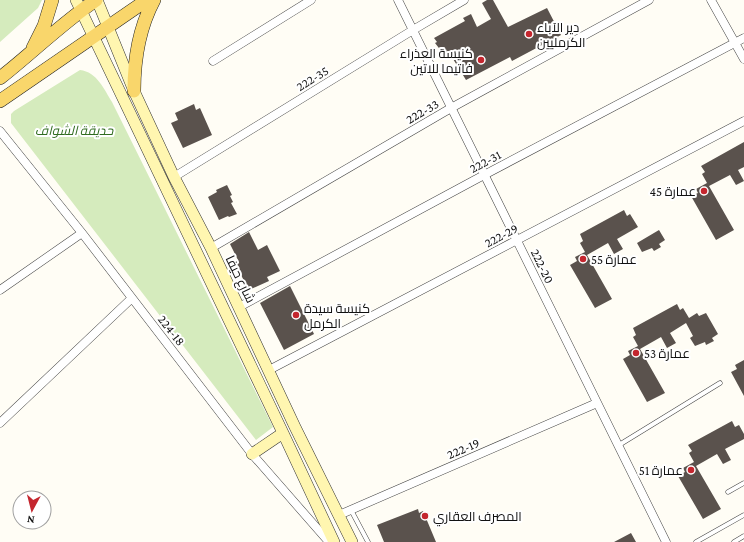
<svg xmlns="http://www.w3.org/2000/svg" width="744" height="542" font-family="'Crimson Pro',Cairo,serif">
<rect width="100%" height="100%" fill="#fffdf5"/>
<!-- green -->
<path fill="#d5ebbd" d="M0 0H42L38 8 0 42Z
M80 70C97 72 104 89 112 102L273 427 256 440 11 123V114L14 111Z"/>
<!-- building -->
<path fill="#5a524d" d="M487 0H493L508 27 547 8 561 35 512 61 510 57 466 80 450 54 446 56 443 51 442 52 435 43 437 42 434 38 465 21 463 18 471 14 477 27 491 19 482 3Z
M194 104 196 110 200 108 212 135 183 148 171 123 178 120 175 113Z
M744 142V167L738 170 744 181 736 185 730 175 709 186 734 230 716 240 691 196 698 193 696 189 707 183 702 174 705 172 701 166Z
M227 185 232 195 230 196 233 202 231 203 237 214 229 217 228 216 219 220 208 197 217 192 216 190Z
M624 210 627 216 630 214 638 227 617 239 623 249 614 254 608 243 587 255 612 299 595 308 570 265 577 261 575 257 585 252 580 243 583 241 580 234Z
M659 230 665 240 659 244 661 247 654 251 652 248 642 252 637 243Z
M249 232 258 250 267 245 280 271 267 277 269 281 249 290 234 262 238 260 230 244Z
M290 286 314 334 284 350 260 303Z
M677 304 680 310 683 308 689 318 697 313 699 316 706 313 718 334 712 338 714 341 706 345 705 342 695 346 690 338 693 336 686 323 670 333 676 343 667 348 661 337 640 349 665 393 647 402 623 359 630 355 628 351 638 346 633 337 636 335 633 328Z
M744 360V396L731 372 737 369 735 365Z
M732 421 735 427 739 425 744 434V439L725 449 731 460 723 464 717 454 696 466 721 509 703 519 678 476 685 472 683 468 694 462 689 453 692 451 688 445Z
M418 509 419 513 423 511 436 542H384L377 525Z
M631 533 636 542H614Z"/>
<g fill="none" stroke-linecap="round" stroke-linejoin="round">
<!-- lane casing -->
<g stroke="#444" stroke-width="5">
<path id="lane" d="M619 445 720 383
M728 492 744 483
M351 510 368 542
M696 542 744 515
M734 542 744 536"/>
</g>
<!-- street casing -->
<g stroke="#444" stroke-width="9">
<path id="street" d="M398 0 666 542
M711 0 744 59
M213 61 311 0
M0 131 82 233 252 454 329 542
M174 177 413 30 464 0
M211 248 451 108 649 0
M0 290 82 233
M239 307 484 175 744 38
M269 370 744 121
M0 423 132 298
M339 515 597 403"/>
</g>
<!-- secondary casing -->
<g stroke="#333" stroke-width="12">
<path id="secondary" d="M76 0 283 433 334 542
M97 0 134 91 174 177 211 248 295 427 352 542
M252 454 283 433"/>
</g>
<!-- primary casing -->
<g stroke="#222" stroke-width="14">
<path id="primary" d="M33 48 44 26 52 0
M0 78C32 53 62 23 96 0
M134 91C134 59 139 28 154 0
M0 101 147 0"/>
</g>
<!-- lane -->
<use href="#lane" stroke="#fff" stroke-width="4"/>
<!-- street -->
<use href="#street" stroke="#fff" stroke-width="8"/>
<!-- secondary -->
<use href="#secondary" stroke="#fff6b0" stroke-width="11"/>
<!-- primary -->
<use href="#primary" stroke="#f9d66b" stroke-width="13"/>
</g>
<!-- markers -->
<g fill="#c4262e" stroke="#fff" stroke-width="1.5">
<circle cx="529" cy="34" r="4"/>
<circle cx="481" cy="60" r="4"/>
<circle cx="704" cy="191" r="4"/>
<circle cx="583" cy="259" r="4"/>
<circle cx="296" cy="315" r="4"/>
<circle cx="636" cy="353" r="4"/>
<circle cx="691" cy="470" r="4"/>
<circle cx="425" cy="516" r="4"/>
</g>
<g text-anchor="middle" stroke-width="4" stroke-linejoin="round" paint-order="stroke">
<!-- poi labels -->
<g font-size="13" fill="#111" stroke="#fff" text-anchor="start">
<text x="537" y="32">دير الآباء<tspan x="537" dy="15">الكرمليين</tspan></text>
<text x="473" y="58" text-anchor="end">كنيسة العذراء<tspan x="473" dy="15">فاتيما للاتين</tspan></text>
<text x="696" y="196" text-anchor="end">عمارة 45</text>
<text x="591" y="264">عمارة 55</text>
<text x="304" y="313">كنيسة سيدة<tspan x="304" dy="15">الكرمل</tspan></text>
<text x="644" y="358">عمارة 53</text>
<text x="683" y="475" text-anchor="end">عمارة 51</text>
<text x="433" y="521">المصرف العقاري</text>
</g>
<!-- street labels -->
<g font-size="13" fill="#111" stroke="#fff">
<text transform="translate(312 78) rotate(-32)" y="5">222-35</text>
<text transform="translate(422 111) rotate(-30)" y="5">222-33</text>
<text transform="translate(485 161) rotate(-28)" y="5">222-31</text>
<text transform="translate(501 235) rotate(-28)" y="5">222-29</text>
<text transform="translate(543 266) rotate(64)" y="5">222-20</text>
<text transform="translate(241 279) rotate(64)" y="5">شارع حيفا</text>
<text transform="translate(172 330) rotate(52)" y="5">224-18</text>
<text transform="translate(463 448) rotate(-23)" y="5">222-19</text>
</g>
<!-- park labels -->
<g font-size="13" font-style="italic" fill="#2f6b1f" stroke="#fff">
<text x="74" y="135">حديقة الشواف</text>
</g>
</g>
<!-- north arrow -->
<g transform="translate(32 510) rotate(187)"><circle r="19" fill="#ffffff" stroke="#a0a0a0"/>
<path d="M0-3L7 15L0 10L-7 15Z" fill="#c4262e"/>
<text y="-6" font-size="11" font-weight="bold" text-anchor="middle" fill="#111111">N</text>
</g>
</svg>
